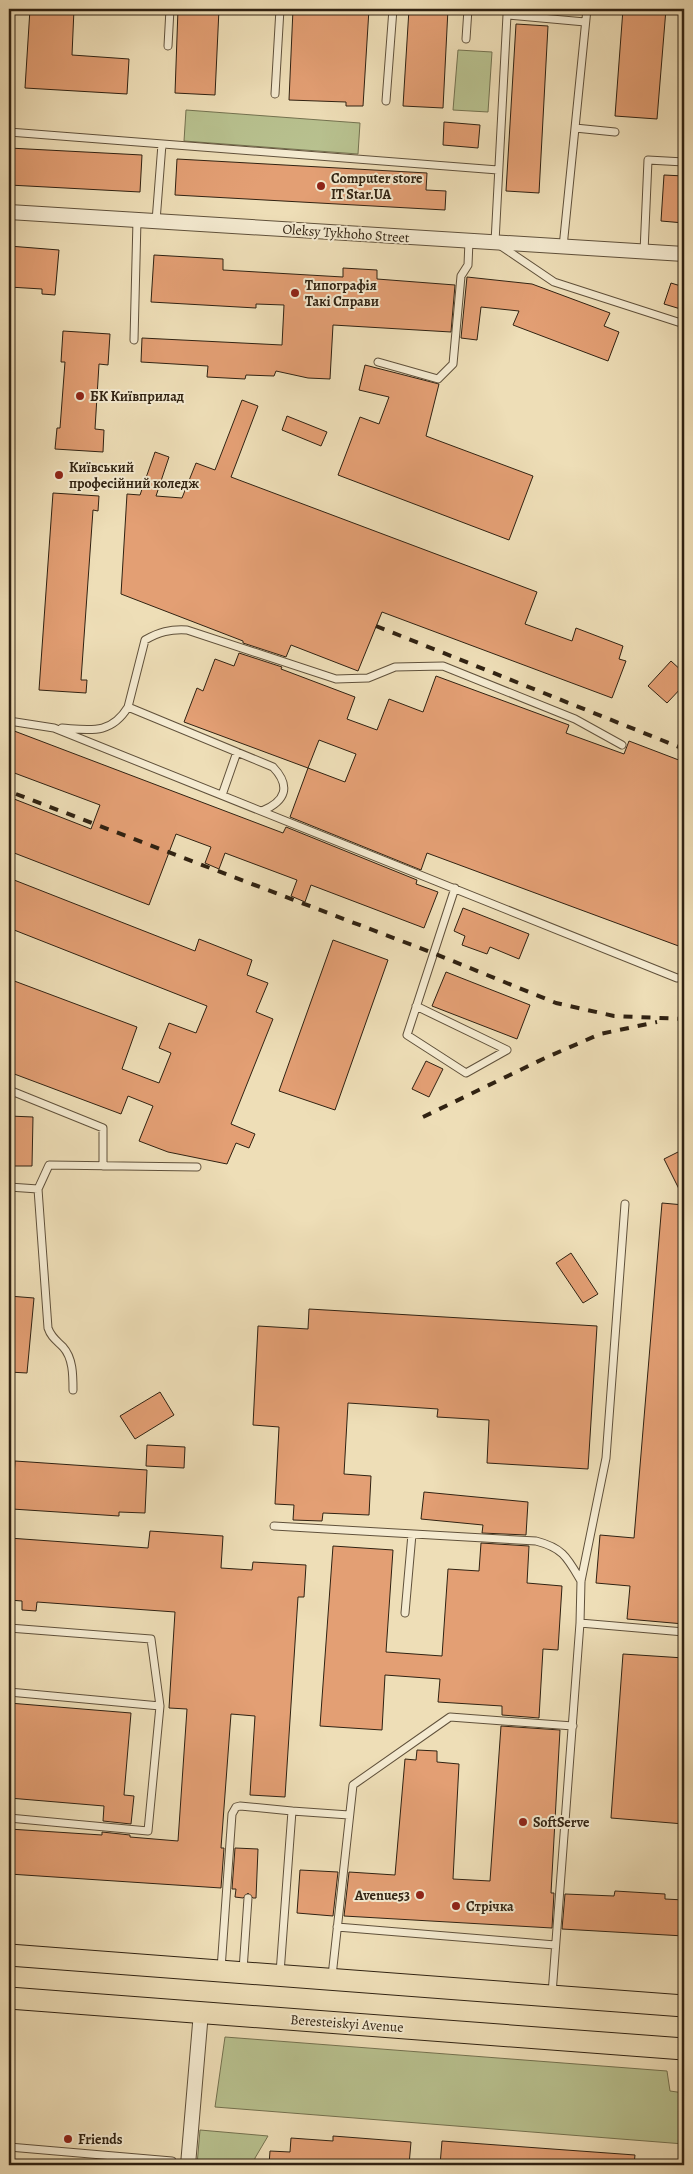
<svg xmlns="http://www.w3.org/2000/svg" width="693" height="2174" font-family="Alegreya,serif">
<rect width="100%" height="100%" fill="#eedeb7"/>
<filter id="stains"><feTurbulence type="fractalNoise" baseFrequency=".004" numOctaves="4"/><feColorMatrix values="0 0 0 0 .2 0 0 0 0 .09 0 0 0 0 .02 0 0 0 .5 -.17"/></filter>
<radialGradient id="worn" r=".72"><stop offset=".6" stop-color="#630" stop-opacity="0"/><stop offset="1" stop-color="#630" stop-opacity=".3"/></radialGradient>
<!-- green -->
<path fill="#b8c18f" stroke="#747250" d="M458 50 492 52 488 112 453 110Z
M186 110 360 123 358 154 184 141Z
M225 2037 667 2071 670 2091 684 2093V2144L215 2107Z
M200 2130 268 2136 255 2158 254 2165H197Z"/>
<!-- building -->
<path fill="#e39f74" stroke="#302212" fill-rule="evenodd" d="M30 9H74L72 55 129 59 127 94 25 88Z
M178 9H219L215 95 175 93Z
M293 9H369L363 106H346V102L289 100Z
M409 9H448L443 108 403 106Z
M623 9H666L657 119 615 116Z
M516 24 548 26 539 193 506 191Z
M444 122 480 125 478 148 443 145Z
M9 148 142 155 140 192 9 185Z
M177 159 427 173 426 190 446 191 445 210 175 195Z
M664 175 684 176V223L661 221Z
M9 246 59 250 55 295 42 294V289L9 287Z
M154 255 223 259V270L343 277V268L377 270V279L455 285 451 332 333 325 330 379 308 378 276 371 274 376 246 375 245 379 207 377 208 366 141 362 142 338 282 345 284 305 256 304V308L151 302Z
M467 277 532 284 610 313 604 326 619 332 608 361 513 325 519 311 481 307 477 340 461 338Z
M671 283 684 287V310L664 304Z
M63 331 110 334 108 365 99 364 95 429 104 430 103 452 55 449 57 428H60L65 362H61Z
M365 365 439 384 426 436 533 476 509 540 338 475 360 417 379 424 389 397 359 390Z
M242 400 258 406 231 477 537 592 525 624 572 641 576 628 623 646 619 659 626 661 612 698 382 612 358 671 291 645 286 657 243 643V641L121 594 127 494 140 495 155 452 169 457 156 496 182 498 196 463 215 470Z
M287 416 327 432 321 446 282 430Z
M53 493 99 496 98 511 93 510 81 680H87L86 693 39 690Z
M239 653 282 667 281 669 355 697 347 719 377 730 389 699 423 712 436 676 569 725 566 733 624 754 629 741 684 762V948L427 853 421 870 290 817 308 768 184 722 197 688 203 691 215 659 234 666ZM319 740 356 754 345 782 308 768Z
M671 661 684 673V685L667 703 648 686Z
M9 729 283 833 286 827 417 880 416 884 438 892 424 928 311 885 305 902 291 896 297 880 225 853 219 869 205 863 211 847 176 834 149 905 9 851V797L91 829 100 805 9 771Z
M9 878 195 951 199 939 252 960 247 975 268 983 256 1012 273 1019 231 1124 255 1134 249 1148 236 1143 227 1164 168 1152 139 1141 153 1106 128 1096 121 1114 9 1072V979L137 1027 122 1069 159 1083 171 1053 159 1048 169 1023 196 1033 207 1006 9 928Z
M463 908 529 934 519 959 490 947 487 954 462 945 465 936 454 931Z
M333 940 388 960 335 1110 279 1091Z
M446 972 530 1005 517 1039 432 1006Z
M426 1061 443 1069 429 1097 412 1089Z
M9 1116 33 1117 32 1166H9Z
M684 1149V1199L664 1159Z
M662 1203 684 1205V1624L627 1619 630 1586 596 1583 600 1535 634 1538Z
M571 1253 598 1294 583 1303 556 1263Z
M9 1296 34 1298 27 1373 9 1372Z
M309 1309 597 1326 588 1469 487 1463 489 1420 437 1417 438 1409 348 1403 344 1474 371 1476 369 1515 323 1513 322 1521 293 1520 294 1505 275 1504 279 1427 253 1425 258 1326 308 1329Z
M160 1392 174 1415 135 1439 120 1416Z
M147 1445 185 1447 184 1468 146 1466Z
M15 1461 147 1470 145 1513 119 1512V1516L12 1509Z
M424 1492 528 1502 526 1535 482 1533 483 1525 421 1519Z
M150 1531 223 1536 221 1568 252 1570 253 1562 306 1565 304 1597H298L285 1797 250 1795 255 1716 231 1714 221 1848H224L221 1888 9 1874V1829L102 1835V1832L130 1835V1837L178 1841 187 1709 169 1708 175 1612 37 1602 36 1611 22 1610V1601L9 1600V1538L148 1548Z
M481 1543 529 1546 527 1583 562 1586 558 1650 543 1649 539 1718 502 1715V1706L438 1702 440 1679 385 1675 382 1730 320 1726 333 1546 393 1550 386 1652 442 1656 448 1569 479 1571Z
M623 1654 684 1658V1824L611 1818Z
M9 1703 131 1713 124 1795 134 1796 131 1824 103 1821 104 1806 9 1798Z
M501 1726 560 1730 551 1893H554L552 1928 344 1916 349 1872 395 1875 405 1759 416 1760 417 1750 437 1751V1762L459 1764 453 1879 490 1881Z
M235 1848 258 1849 256 1898H253L248 1893 243 1898 235 1897 236 1889H232Z
M300 1870 338 1872 333 1916 297 1913Z
M615 1891 665 1894V1899L684 1900V1936L562 1929 565 1894 614 1896Z
M333 2136 411 2142 409 2165H269L270 2151 290 2152 291 2138 333 2141Z
M442 2141 635 2155 634 2165H440Z"/>
<g fill="none" stroke-linecap="round" stroke-linejoin="round">
<!-- lane casing -->
<g stroke="#60513b" stroke-width="9">
<path id="lane" d="M585 22 507 15 495 242 554 282 684 324
M466 39 468 9
M168 46 170 9
M275 94 280 9
M386 101 393 9
M575 128 615 132
M9 132 498 170
M156 221 162 144
M563 247 587 9
M644 252 648 160 684 162
M134 340 137 220
M378 362 438 379 453 364 461 276 468 265 469 241
M128 707 273 767C291 786 286 801 262 811
M9 721 54 728 677 978
M62 728C90 730 111 735 128 707L145 640C159 632 170 629 187 630L336 679 368 678 395 667 443 666 575 719 622 745
M222 795 237 752
M455 888 407 1035 466 1073 507 1050
M416 1006 507 1050
M9 1090 103 1128V1166
M9 1187 38 1189
M73 1390C73 1375 73 1358 63 1347 56 1340 51 1337 48 1328L38 1189 49 1165 197 1167
M274 1526 536 1541C563 1548 567 1557 581 1581
M405 1613 412 1534
M580 1623 684 1632
M9 1628 151 1639 160 1706 148 1831 9 1818
M9 1692 160 1706
M337 1927 555 1945
M221 1969 232 1814 236 1807 240 1806 292 1811
M243 1970 248 1898
M280 1973 292 1811 349 1815
M332 1976 353 1785 450 1717 573 1726
M552 1994 580 1623 581 1581 606 1458 625 1204
M9 2147 172 2161V2165"/>
</g>
<!-- street casing -->
<g stroke="#60513b" stroke-width="16">
<path id="street" d="M9 212 684 254
M188 2165 201 2012"/>
</g>
<!-- primary casing -->
<g stroke="#302212" stroke-width="23">
<path id="primary" d="M9 1955 684 2006
M9 1998 684 2049"/>
</g>
<!-- lane -->
<use href="#lane" stroke="#f4ead0" stroke-width="7"/>
<!-- street -->
<use href="#street" stroke="#f4ead0" stroke-width="14"/>
<!-- primary -->
<use href="#primary" stroke="#eedeb7" stroke-width="21"/>
<!-- rail -->
<path stroke="#302212" stroke-width="4" stroke-dasharray="9 9" stroke-linecap="butt" d="M376 626 684 749
M16 794 433 953 556 1003 614 1016 684 1019
M423 1117 545 1058 600 1034 657 1022"/>
</g>
<!-- markers -->
<g fill="#8f2418" stroke="#f4ead0" stroke-width="2">
<circle cx="321" cy="186" r="5"/>
<circle cx="295" cy="293" r="5"/>
<circle cx="80" cy="396" r="5"/>
<circle cx="59" cy="475" r="5"/>
<circle cx="523" cy="1822" r="5"/>
<circle cx="420" cy="1895" r="5"/>
<circle cx="456" cy="1906" r="5"/>
<circle cx="68" cy="2139" r="5"/>
</g>
<g text-anchor="middle" stroke-width="4" stroke-linejoin="round" paint-order="stroke">
<!-- poi labels -->
<g font-size="14" font-weight="bold" fill="#302212" stroke="#f4ead0" text-anchor="start">
<text x="331" y="183">Computer store<tspan x="331" dy="16">IT Star.UA</tspan></text>
<text x="305" y="290">Типографія<tspan x="305" dy="16">Такі Справи</tspan></text>
<text x="90" y="401">БК Київприлад</text>
<text x="69" y="472">Київський<tspan x="69" dy="16">професійний коледж</tspan></text>
<text x="533" y="1827">SoftServe</text>
<text x="410" y="1900" text-anchor="end">Avenue53</text>
<text x="466" y="1911">Стрічка</text>
<text x="78" y="2144">Friends</text>
</g>
<!-- street labels -->
<g font-size="14" fill="#302212" stroke="#f4ead0">
<text transform="translate(346 233) rotate(4)" y="5">Oleksy Tykhoho Street</text>
<text transform="translate(347 2023) rotate(4)" y="5">Beresteiskyi Avenue</text>
</g>
</g>
<!-- margin -->
<rect width="693" height="2174" fill="none" stroke="#eedeb7" stroke-width="30"/>
<rect x="10" y="10" width="673" height="2154" fill="none" stroke="#302212" stroke-width="2.5"/>
<rect x="15" y="15" width="663" height="2144" fill="none" stroke="#302212"/>
<rect width="100%" height="100%" filter="url(#stains)"/>
<rect width="100%" height="100%" fill="url(#worn)"/>
</svg>
